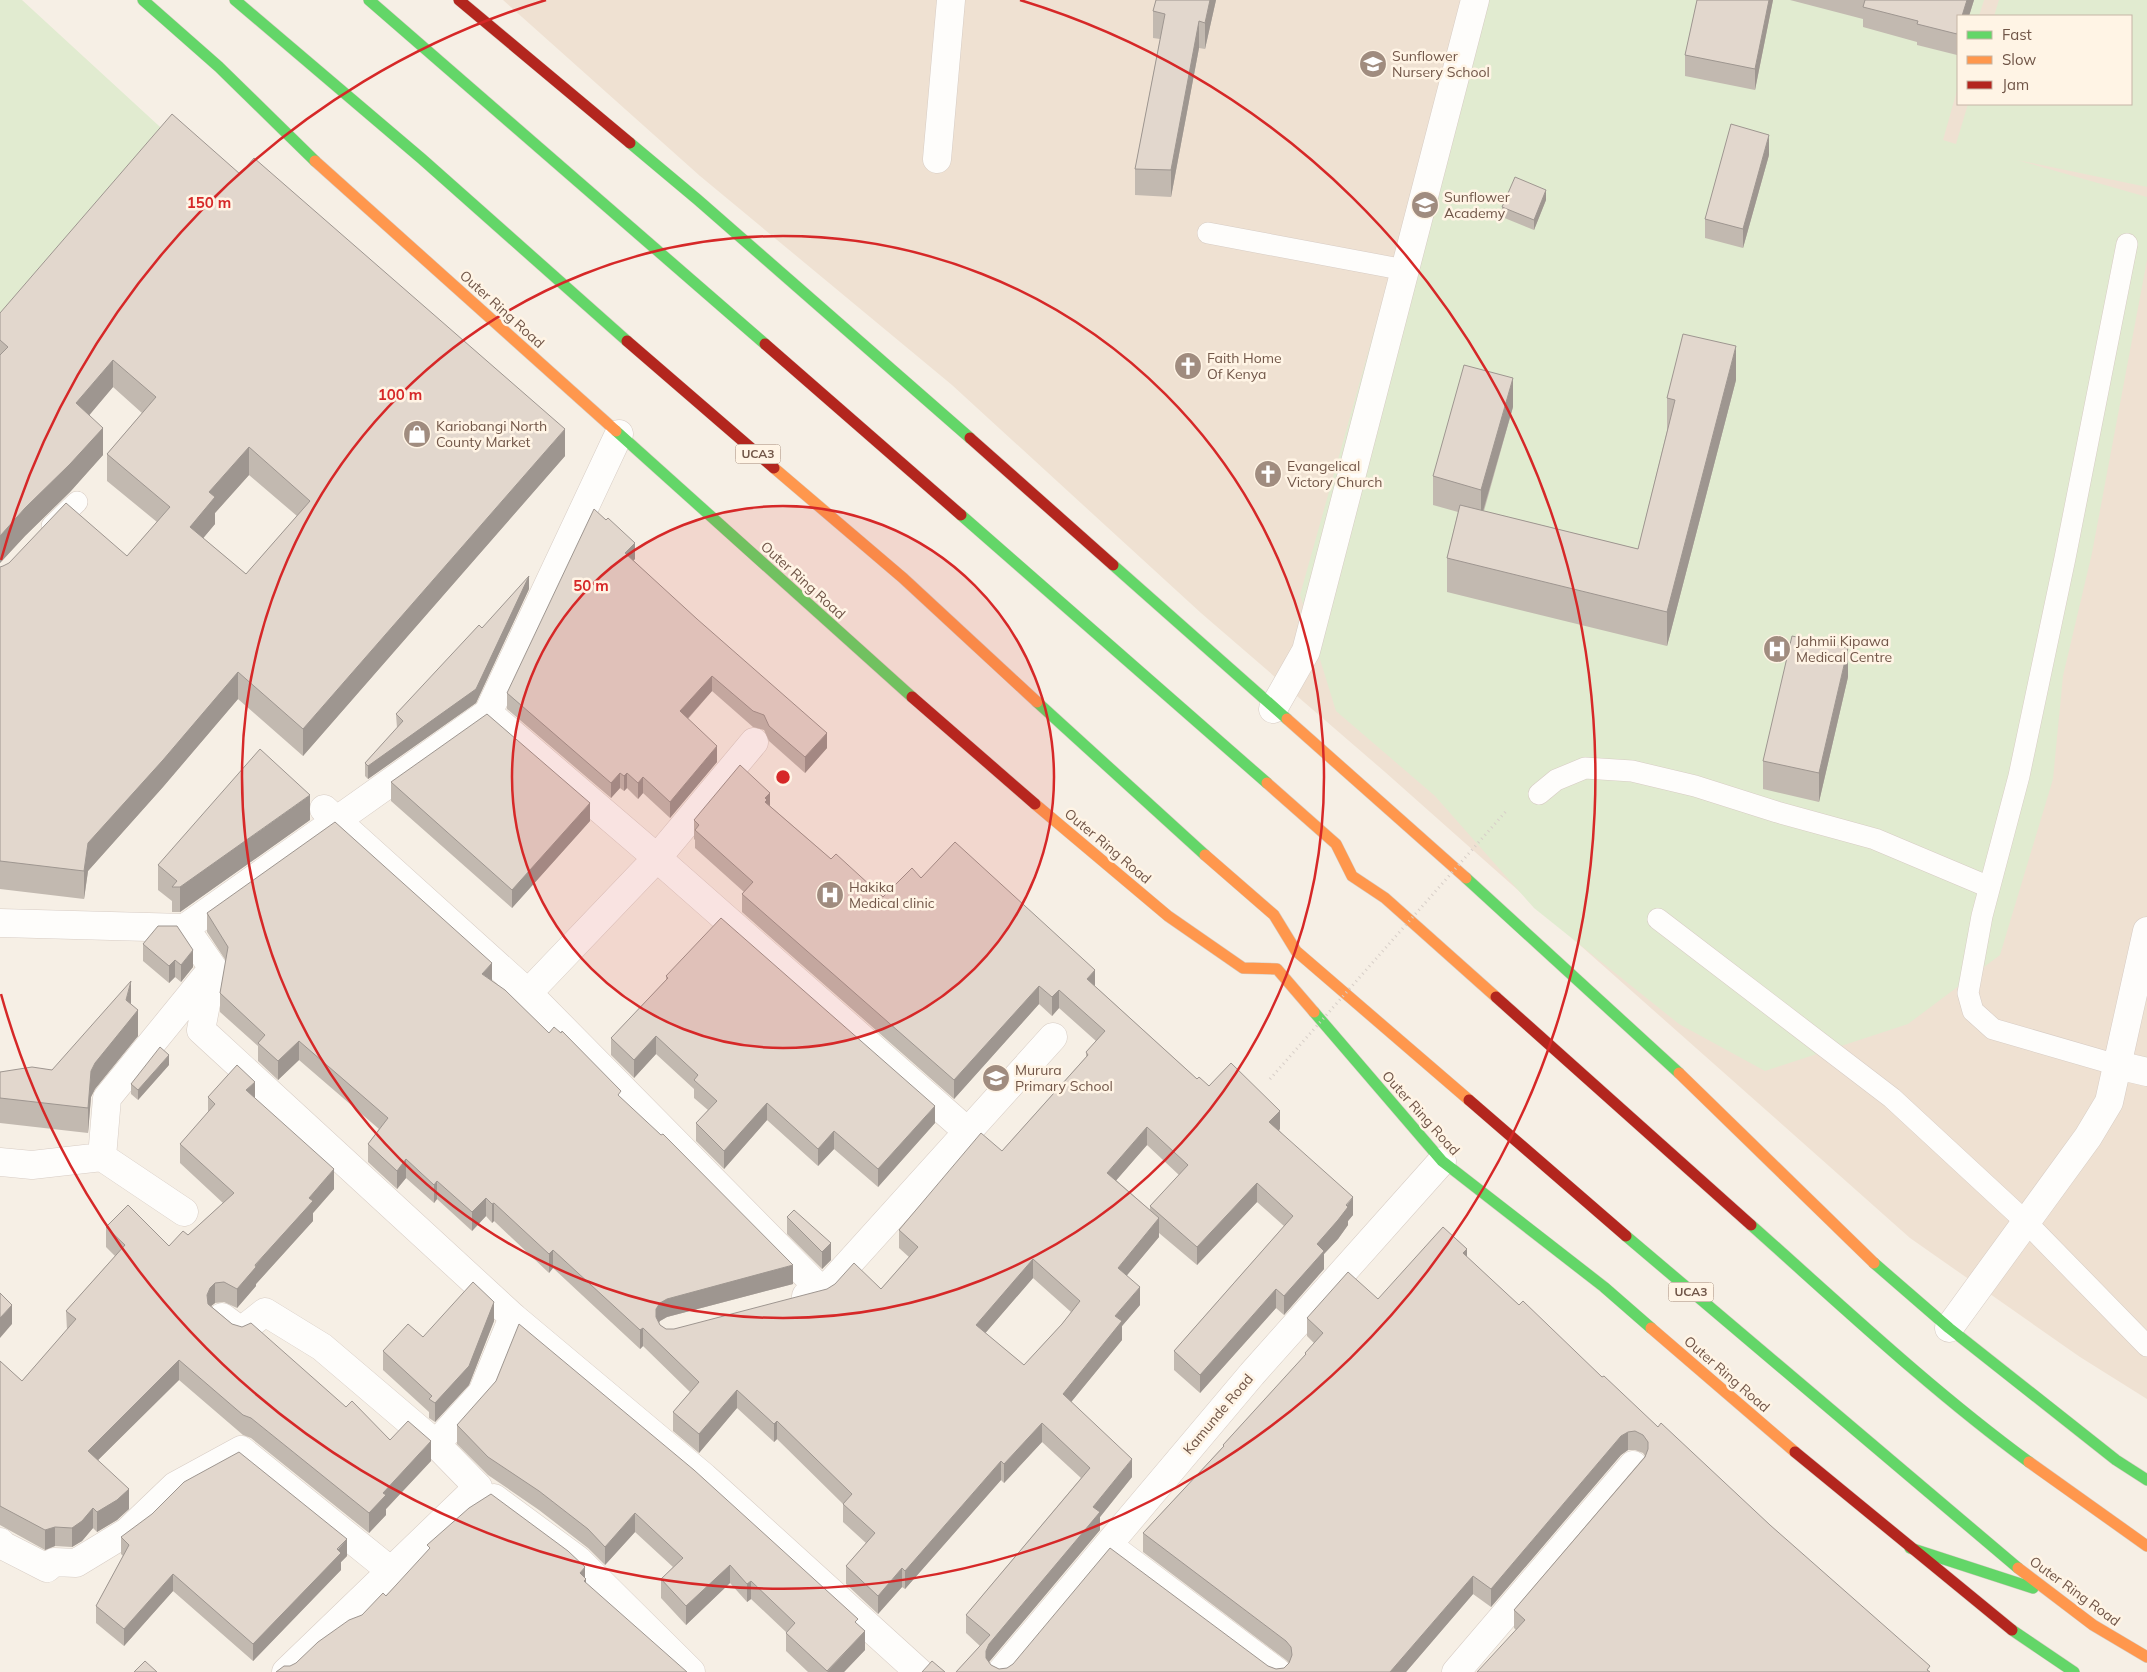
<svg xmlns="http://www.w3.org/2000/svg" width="2147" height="1672" font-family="Mulish,sans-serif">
<rect width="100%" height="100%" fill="#f6efe5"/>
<!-- residential -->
<path fill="#efe1d2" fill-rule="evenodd" d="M503 0H2147V1399L2080 1357 1910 1238 1385 772 1201 613 952 385 700 176ZM1958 16H2131V104H1958Z"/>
<!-- green -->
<path fill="#e1ebd0" d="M0 0H22L171 137 0 342Z
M1467 0H1984L1979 16H1958V87L1943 140 1956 144 1968 104H2131V16H1994L1999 0H2147V187L2017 160 2147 197V260L2092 553 2063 676 2053 779 2000 955 1908 1024 1765 1071 1679 1024 1534 908 1435 796 1336 711 1300 595Z"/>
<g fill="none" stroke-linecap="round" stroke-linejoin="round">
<!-- lane casing -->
<g stroke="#d7ccc4" stroke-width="22">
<path id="lane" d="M1208 233 1405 270
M52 526 77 502
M1539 794 1556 780 1585 768 1632 771 1695 786 1777 812 1875 839 1989 887
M1658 919 1892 1098 2026 1222 2147 1346
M2117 1065 1993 1029 1973 1011 1968 993 1982 916 2019 776 2065 558 2127 244"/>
</g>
<!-- street casing -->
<g stroke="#d7ccc4" stroke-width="29">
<path id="street" d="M937 159 951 0
M1273 709 1306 651 1475 0
M488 713 657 858 967 1131
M324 809 528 993 823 1292
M0 923 185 928 213 968 201 1030 513 1317 704 1477 919 1672
M185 928 488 713 619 434
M528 993 657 858 754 742
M2117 1065 2147 1072
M102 1157 107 1098 212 969
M0 1162 32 1165 102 1157 184 1212
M806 1296 823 1292 1053 1037
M222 1317 241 1331 265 1312 322 1347 436 1444
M1949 1328 2088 1137 2109 1102 2147 931
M494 1498 578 1560 691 1672
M0 1542 4 1546 47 1568 54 1562 76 1563 127 1532 175 1486 241 1450 391 1571
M1108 1545 1277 1672
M286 1672 478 1487 436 1444 482 1393 513 1317
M1001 1672 1252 1374 1442 1161
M1456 1672 1633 1465"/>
</g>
<!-- fast casing -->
<g stroke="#d6cbc2" stroke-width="12">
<path id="fast" d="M143 0 219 67 315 161
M235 0 422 159 627 341
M369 0 765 344
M630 143 698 200 970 438
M616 431 912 697
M961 515 1267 783
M1113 565 1287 719
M1037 702 1205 855
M1466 878 1679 1073
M1314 1012 1442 1161 1604 1287 1651 1328
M1751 1225C1842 1306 1931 1390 2029 1462
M1626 1236 2018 1568
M1874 1263 1949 1328 2116 1460 2147 1480
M1910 1548 2033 1588
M2012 1630 2074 1672"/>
</g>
<!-- slow casing -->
<g stroke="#d6cbc2" stroke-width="12">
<path id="slow" d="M315 161 616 431
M774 468 903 578 1037 702
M1287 719 1466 878
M1267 783 1336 844 1352 876 1385 898 1496 997
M1035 804 1168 916 1243 968 1277 969 1314 1012
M1205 855 1274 915 1296 951 1469 1100
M1679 1073 1874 1263
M1651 1328 1795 1452
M2029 1462 2147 1546
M2018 1568 2093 1625 2147 1657"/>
</g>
<!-- jam casing -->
<g stroke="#d6cbc2" stroke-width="12">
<path id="jam" d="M459 0 630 143
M627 341 774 468
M765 344 961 515
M970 438 1113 565
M912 697 1035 804
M1496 997 1751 1225
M1469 1100 1626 1236
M1795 1452 2012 1630"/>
</g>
<!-- lane -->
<use href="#lane" stroke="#fefdfb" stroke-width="21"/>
<!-- street -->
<use href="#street" stroke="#fefdfb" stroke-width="28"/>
<!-- fast -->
<use href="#fast" stroke="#63d668" stroke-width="11"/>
<!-- slow -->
<use href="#slow" stroke="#ff974d" stroke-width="11"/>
<!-- jam -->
<use href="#jam" stroke="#b3261e" stroke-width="11"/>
<!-- path-bridge -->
<path stroke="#d7cec8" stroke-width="3" stroke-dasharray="1 4" stroke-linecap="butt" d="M1270 1079 1507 810"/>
</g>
<!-- wall -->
<path fill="#c2b9b0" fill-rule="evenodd" d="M1156 0H1216L1205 49 1199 48 1171 197 1135 195V169L1160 39 1153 38V11Z
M1697 0H1773L1755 90 1685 76V55Z
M1790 0H1974L1969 16H1958L1957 55 1917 45V42L1863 27V19Z
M1769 155 1743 248 1705 238V219Z
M240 174 565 456 303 756 238 699 163 787 88 871 84 899 0 889V567L127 556 157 522 107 481V454L142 413 113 387 89 415 103 455 70 492 25 536 0 563V313ZM249 475 297 516 246 574 203 538 215 524V513Z
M1546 200 1534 230 1502 217V207Z
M1736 380 1667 646 1447 592V558L1458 512 1433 505V476L1513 407 1484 511 1638 549 1667 431V398Z
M635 559 633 560 827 748 805 773 769 741 764 730 753 727 712 691 688 719 717 762 670 818 643 793 638 799 627 788 624 791 620 788 611 798 507 709V693Z
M529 589 476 703 368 779 365 776V763L397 728 396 714 482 628Z
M1848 677 1819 802 1763 789V761Z
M391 782 590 821 512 908 391 801Z
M770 806 831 859 883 897 921 878 1095 986 1197 1079 1280 1129 1279 1130 1353 1215 1348 1221V1225L1338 1239 1324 1254V1269L1284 1315 1276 1308 1200 1393 1174 1370V1351L1284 1226 1257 1202 1197 1265 1159 1233V1237L1127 1275 1140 1305 1122 1326V1340L1071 1402 1132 1477 1100 1517V1530L989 1662 991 1665 999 1669 1268 1666 1276 1669 1284 1668 1289 1663 1286 1660 1143 1552V1533L1223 1447V1445L1305 1356V1353L1314 1343 1307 1336V1318L1378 1299 1467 1257 1519 1305 1658 1427 1930 1672 1516 1630 1514 1628V1610L1645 1456 1643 1453 1635 1450H1628L1621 1455 1491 1607 1473 1594 1406 1672H956L980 1646 966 1633V1615L1081 1478 1042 1442 1004 1483 1001 1480 905 1589 902 1587 878 1614 846 1584V1566L866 1543 843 1522V1504L777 1439 774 1442 737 1408 699 1453 673 1431V1412L690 1392 643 1346 640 1349 553 1268 549 1273 494 1221 492 1223 486 1216 472 1231 437 1199 434 1203 406 1178 397 1189 368 1162V1144L379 1129 299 1060 278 1080 258 1061V1046L220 1012V993L226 961 207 932V913L492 981 621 1098 793 1284 667 1317 660 1321 659 1323 660 1325 666 1329H674L881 1289 909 1257 899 1248V1230L1002 1151 1086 1057V1052L1096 1041 1059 1008 1052 1016 1039 1004 954 1099 742 912V894L744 892 695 848V840L694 839V820ZM1147 1145 1179 1175 1150 1206V1210L1116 1180ZM1033 1278 1071 1312 1062 1324 1024 1365 985 1333Z
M310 820 180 912H172V901L158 890V865Z
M143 944 193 967 181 982 175 977 169 983 143 961Z
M666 976 935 1123 878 1187 834 1149 818 1166 767 1120 724 1169 696 1141V1123L708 1110 694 1098V1089L656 1054 634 1078 611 1055V1038L666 980Z
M131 1004 138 1036 95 1089 91 1097 88 1133 0 1123V1072L52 1070Z
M169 1065 138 1100 131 1094V1084Z
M208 1097 255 1098 334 1189 313 1213V1221L256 1284V1286L237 1308 224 1302 215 1303 211 1306 232 1324 390 1440 431 1461 386 1509V1515L369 1533 251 1438 243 1435 179 1380 98 1460 129 1509 117 1520 97 1532 93 1528 82 1541 72 1547 55 1546 45 1550 0 1525V1361L22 1381 67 1330 66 1311 115 1256 106 1247V1227L169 1246 188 1235 223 1203 180 1163V1144L208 1113Z
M787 1217 831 1260 822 1269 787 1234Z
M494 1321 469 1385 435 1422 429 1418V1412L383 1370V1351L423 1337Z
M457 1425 858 1625 865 1650 844 1672H808L786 1651V1632L751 1599 747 1602 730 1583 686 1625 661 1598V1579L673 1567 635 1532 605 1565 588 1548 539 1510 488 1475 457 1444Z
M121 1537 347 1556 341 1562V1570L253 1661 173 1591 124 1646 96 1623V1606L123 1556 121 1554Z"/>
<!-- shaded-wall -->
<path fill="#9e9690" d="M1210 0H1216L1205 49V23Z
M1769 0H1773L1755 90V69Z
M1967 0H1974L1969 16H1962Z
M1199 21V48L1171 197V170Z
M1958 29V50L1957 55V34Z
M1769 135V155L1743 248V229Z
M1546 190V200L1534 230V220Z
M1736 346V380L1667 646V612Z
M113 360V387L76 431V403Z
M1513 378V407L1481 518V490Z
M103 428V455L70 492 25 536 0 563V536L25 508Z
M565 429V456L303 756V729Z
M249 447V475L215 513V524L190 554V527L209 492Z
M635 543V559L625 569V553Z
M529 576V589L476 703 368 779V766Z
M1848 648V677L1819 802V773Z
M238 672V699L163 787 88 871 84 899V871L88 843Z
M712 676V691L680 727V711Z
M827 733V748L805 773V757Z
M717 746V762L670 818V802Z
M620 773V788L611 798V783Z
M627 773V788L624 791V776Z
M643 777V793L638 799V783Z
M770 793V811L767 818 765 798Z
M310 795V820L180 912V887Z
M590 803V821L512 908V890Z
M193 950V967L181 982V965Z
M175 960V977L169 983V966Z
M492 963V981L482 974Z
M1095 970V988L1087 979Z
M131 981V1007L138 1010V1036L95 1089 91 1097 88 1133V1108L91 1071 95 1063 126 1000Z
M1039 986V1004L954 1099V1080Z
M1059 990V1008L1052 1016V997Z
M656 1036V1054L634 1078V1060Z
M299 1041V1060L278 1080V1061Z
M169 1055V1065L138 1100V1090Z
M255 1082V1101L246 1090Z
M767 1103V1120L724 1169V1151Z
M935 1106V1123L878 1187V1169Z
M1280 1111V1129L1269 1140V1122Z
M1147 1127V1145L1107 1191V1173Z
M834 1131V1149L818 1166V1149Z
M406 1159V1178L397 1189V1171Z
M334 1169V1189L313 1213V1221L256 1284V1286L237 1308V1289L309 1198Z
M437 1181V1199L434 1203V1185Z
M1257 1183V1202L1197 1265V1247Z
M1353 1197V1215L1348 1221V1225L1338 1239 1324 1254V1269L1284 1315V1296L1317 1244Z
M486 1198V1216L472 1231V1212Z
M494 1203V1221L492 1223V1204Z
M1159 1218V1237L1118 1286V1268Z
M831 1243V1260L822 1269V1252Z
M1467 1249V1267L1463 1253Z
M553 1250V1268L549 1273V1254Z
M1033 1259V1278L976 1344V1325Z
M793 1265V1284L667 1317 660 1321 656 1327V1309L660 1303 667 1299Z
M215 1283V1303L210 1307 207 1315V1295L210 1288Z
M1140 1287V1305L1122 1326V1340L1063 1412V1394L1115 1316Z
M1276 1289V1308L1200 1393V1375Z
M494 1302V1321L469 1385 435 1422V1403Z
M12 1305V1324L0 1338V1318Z
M643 1328V1346L640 1349V1330Z
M179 1360V1380L88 1470V1451Z
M737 1390V1408L699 1453V1434Z
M777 1421V1439L774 1442V1424Z
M1042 1423V1442L1004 1483V1464Z
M1628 1432V1450L1621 1455 1491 1607V1589L1621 1436Z
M431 1441V1461L386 1509V1515L369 1533V1513L383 1493Z
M1132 1459V1477L1100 1517V1530L989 1662 986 1670V1651L989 1644 1093 1507Z
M1001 1461V1480L905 1589V1571Z
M129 1489V1509L117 1520 97 1532V1512Z
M93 1508V1528L82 1541 72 1547V1528Z
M635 1513V1532L605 1565V1547Z
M55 1527V1546L45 1550V1530Z
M347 1539V1556L341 1562V1570L253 1661V1644Z
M730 1565V1583L686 1625V1606Z
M585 1567V1580L586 1579V1600L580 1573Z
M902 1568V1587L878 1614V1596Z
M173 1574V1591L124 1646V1629Z
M1473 1576V1594L1406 1672H1390Z
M751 1581V1599L747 1602V1584Z
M865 1631V1650L844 1672H827Z"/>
<!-- building -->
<path fill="#e2d7cd" stroke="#9e9690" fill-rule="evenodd" d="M1156 0H1210L1205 23 1199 21 1171 170 1135 169 1165 14 1153 11Z
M1697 0H1769L1755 69 1685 55Z
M1865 0H1967L1962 16H1958V29L1957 34 1917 24 1918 21 1863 7Z
M172 114 240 174 254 158 565 429 303 729 238 672 163 760 88 843 84 871 0 861V567L3 566 9 563 66 503 127 556 170 507 107 454 156 397 113 360 76 403 103 428 70 464 25 508 0 536V355L8 347 0 340V313ZM249 447 310 501 246 574 190 527 215 497 209 492Z
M1731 124 1769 135 1743 229 1705 219Z
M1515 177 1546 190 1534 220 1502 207Z
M1683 334 1736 346 1667 612 1447 558 1460 505 1638 549 1675 400 1667 398Z
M1464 365 1513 378 1481 490 1433 476Z
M594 509 606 520 608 518 635 543 625 553 697 619 827 733 805 757 769 726 764 715 753 711 712 676 680 711 717 746 670 802 643 777 638 783 627 773 624 776 620 773 611 783 507 693Z
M529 576 476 689 368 766 365 763 403 721 396 714 479 625 482 628Z
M1792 636 1848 648 1819 773 1763 761Z
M487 714 590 803 512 890 391 782Z
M260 749 310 795 180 887H172L177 881 158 865Z
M740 765 770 793 765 798 767 800 765 802 831 859 836 854 883 897 912 868 921 878 955 842 1095 970 1087 979 1197 1079 1199 1077 1209 1086 1231 1063 1280 1111 1269 1122 1353 1197 1346 1205 1348 1207 1338 1220 1317 1244 1324 1251 1284 1296 1276 1289 1200 1375 1174 1351 1293 1216 1257 1183 1197 1247 1150 1206 1188 1165 1147 1127 1107 1173 1159 1218 1118 1268 1140 1287 1115 1316 1122 1321 1063 1394 1132 1459 1093 1507 1100 1512 989 1644 986 1651V1658L991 1665 999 1669 1007 1668 1013 1664 1110 1548 1268 1666 1276 1669 1284 1668 1289 1663 1292 1655 1291 1647 1286 1641 1143 1533 1224 1446 1223 1445 1306 1354 1305 1353 1323 1333 1307 1318 1348 1272 1378 1299 1443 1227 1467 1249 1463 1253 1519 1305 1523 1301 1602 1377 1604 1376 1658 1427 1661 1423 1770 1525 1930 1666 1927 1670 1930 1672H1477L1525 1620 1514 1610 1645 1457 1648 1449V1442L1643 1435 1635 1431 1628 1432 1621 1436 1491 1589 1473 1576 1390 1672H956L990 1635 966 1615 1090 1468 1042 1423 1004 1464 1001 1461 905 1571 902 1568 878 1596 846 1566 875 1533 843 1504 852 1494 777 1421 774 1424 737 1390 699 1434 673 1412 699 1382 643 1328 640 1330 553 1250 549 1254 494 1203 492 1204 486 1198 472 1212 437 1181 434 1185 406 1159 397 1171 368 1144 388 1118 299 1041 278 1061 258 1043 265 1035 220 993 228 947 207 913 335 822 492 963 482 974 505 990 549 1033 554 1027 561 1033 562 1031 621 1091 618 1095 661 1135 663 1134 793 1265 667 1299 660 1303 656 1309V1317L660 1325 666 1329H674L827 1289 835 1284 854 1263 881 1289 918 1247 899 1230 981 1133 1002 1151 1088 1055 1086 1052 1105 1031 1059 990 1052 997 1039 986 954 1080 742 894 753 882 695 830 699 825 694 820ZM1033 1259 1080 1301 1062 1324 1024 1365 976 1325Z
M721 918 935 1106 878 1169 834 1131 818 1149 767 1103 724 1151 696 1123 717 1101 694 1080 698 1075 656 1036 634 1060 611 1038 668 978 666 976Z
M158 926H177L193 950 181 965 175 960 169 966 143 944Z
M131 981 126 1000 138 1010 95 1063 91 1071 88 1108 0 1098V1072L32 1067 52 1070Z
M160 1047 169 1055 138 1090 131 1084Z
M237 1065 255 1082 246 1090 334 1169 309 1198 313 1201 255 1265 256 1267 237 1289 224 1282 215 1283 210 1288 207 1295 208 1304 232 1324 242 1327 251 1323 346 1407 352 1401 390 1440 408 1421 431 1441 383 1493 386 1495 369 1513 251 1418 243 1415 179 1360 88 1451 129 1489 117 1500 97 1512 93 1508 82 1521 72 1528 55 1527 45 1530 0 1506V1361L22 1381 76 1319 66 1311 125 1245 106 1227 128 1205 169 1246 183 1231 188 1235 234 1193 180 1144 215 1104 208 1097Z
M794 1210 831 1243 822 1252 787 1217Z
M473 1282 494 1302 469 1366 435 1403 429 1399 432 1396 383 1351 408 1324 423 1337Z
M0 1293 12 1305 0 1318Z
M519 1324 694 1470 858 1619 855 1622 865 1631 827 1671 786 1633 795 1623 751 1581 747 1584 730 1565 686 1606 661 1579 683 1558 635 1513 605 1547 588 1529 539 1491 488 1457 457 1425 496 1381Z
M239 1452 347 1539 337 1549 341 1553 253 1644 173 1574 124 1629 96 1606 129 1545 121 1537 152 1514 184 1482Z
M491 1494 568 1551 585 1567 580 1573 586 1579 584 1581 687 1672H276L284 1666H290L296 1663 318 1642 349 1620 362 1615 383 1593 386 1596 430 1548 427 1545 469 1508Z
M145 1661 157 1672H134Z
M932 1661 945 1672H922Z"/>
<!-- distance rings -->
<circle cx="783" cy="777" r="271" fill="#d62828" fill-opacity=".12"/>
<g fill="none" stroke="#d62828" stroke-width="2.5">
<circle cx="783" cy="777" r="271"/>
<circle cx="783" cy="777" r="541"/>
<path d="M1 560A812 812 0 0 1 546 0M1020 0A812 812 0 1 1 1 994"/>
</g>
<!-- icons -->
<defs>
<g id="school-disc" transform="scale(1.4375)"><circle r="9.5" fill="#a08c7f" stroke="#fff4e5"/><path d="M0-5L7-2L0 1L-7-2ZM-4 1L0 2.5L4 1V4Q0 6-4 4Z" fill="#fff"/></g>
<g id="church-disc" transform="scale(1.4375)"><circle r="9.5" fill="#a08c7f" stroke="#fff4e5"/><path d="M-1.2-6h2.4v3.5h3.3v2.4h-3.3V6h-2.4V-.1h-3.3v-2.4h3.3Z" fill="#fff"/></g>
<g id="shop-disc" transform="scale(1.4375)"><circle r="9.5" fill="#a08c7f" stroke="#fff4e5"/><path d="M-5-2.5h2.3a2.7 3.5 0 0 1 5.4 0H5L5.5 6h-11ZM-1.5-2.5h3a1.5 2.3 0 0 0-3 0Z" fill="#fff"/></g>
<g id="hospital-disc" transform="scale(1.4375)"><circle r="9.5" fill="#a08c7f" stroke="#fff4e5"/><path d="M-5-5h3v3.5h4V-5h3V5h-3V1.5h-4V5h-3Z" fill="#fff"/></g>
</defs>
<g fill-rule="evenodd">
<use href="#school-disc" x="1373" y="64"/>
<use href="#school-disc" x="1425" y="205"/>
<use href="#church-disc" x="1188" y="366"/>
<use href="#shop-disc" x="417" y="434"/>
<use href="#church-disc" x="1268" y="474"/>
<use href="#hospital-disc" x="1777" y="649"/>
<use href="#hospital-disc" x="830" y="895"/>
<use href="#school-disc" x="996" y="1078"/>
</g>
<g text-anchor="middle" stroke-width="5" stroke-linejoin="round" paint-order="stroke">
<!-- shield labels -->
<g fill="#fff4e5" stroke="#9c8577" stroke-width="1">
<rect x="735.5" y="444.5" width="45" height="19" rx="4"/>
<rect x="1668.5" y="1282.5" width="45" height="19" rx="4"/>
</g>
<g font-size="12" font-weight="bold" fill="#715648">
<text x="758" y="458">UCA3</text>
<text x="1691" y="1296">UCA3</text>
</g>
<!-- poi labels -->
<g font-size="14" fill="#715648" stroke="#fff4e5" text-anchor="start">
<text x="1392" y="61">Sunflower<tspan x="1392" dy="16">Nursery School</tspan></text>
<text x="1444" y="202">Sunflower<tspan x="1444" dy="16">Academy</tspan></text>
<text x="1207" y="363">Faith Home<tspan x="1207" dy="16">Of Kenya</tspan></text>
<text x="436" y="431">Kariobangi North<tspan x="436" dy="16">County Market</tspan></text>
<text x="1287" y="471">Evangelical<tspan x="1287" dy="16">Victory Church</tspan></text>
<text x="1796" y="646">Jahmii Kipawa<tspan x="1796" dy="16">Medical Centre</tspan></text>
<text x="849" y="892">Hakika<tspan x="849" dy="16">Medical clinic</tspan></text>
<text x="1015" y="1075">Murura<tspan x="1015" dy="16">Primary School</tspan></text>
</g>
<!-- street labels -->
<g font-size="14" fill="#715648" stroke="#fff4e5">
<text transform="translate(502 309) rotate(42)" y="5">Outer Ring Road</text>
<text transform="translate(803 580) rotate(42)" y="5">Outer Ring Road</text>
<text transform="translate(1108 846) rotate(40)" y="5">Outer Ring Road</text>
<text transform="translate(1421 1113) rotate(48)" y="5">Outer Ring Road</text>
<text transform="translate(1727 1374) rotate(41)" y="5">Outer Ring Road</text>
<text transform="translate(1218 1414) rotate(-50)" y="5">Kamunde Road</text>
<text transform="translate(2075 1591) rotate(36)" y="5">Outer Ring Road</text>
</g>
</g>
<circle cx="783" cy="777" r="8" fill="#d62828" stroke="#fff4e5" stroke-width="2.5"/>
<g font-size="15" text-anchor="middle" font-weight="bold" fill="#d62828" stroke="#fff4e5" stroke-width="5" stroke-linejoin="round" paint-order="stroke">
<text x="209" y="208">150 m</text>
<text x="400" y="400">100 m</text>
<text x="591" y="591">50 m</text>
</g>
<!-- legend -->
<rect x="1957" y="15" width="175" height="90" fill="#fff4e5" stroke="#c6b5a6"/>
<rect x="1967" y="31" width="25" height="8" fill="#63d668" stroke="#c6b5a6"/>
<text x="2002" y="40" font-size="15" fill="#715648">Fast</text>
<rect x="1967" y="56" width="25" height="8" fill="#ff974d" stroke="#c6b5a6"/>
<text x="2002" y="65" font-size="15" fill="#715648">Slow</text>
<rect x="1967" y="81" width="25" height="8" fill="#b3261e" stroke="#c6b5a6"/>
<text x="2002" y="90" font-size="15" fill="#715648">Jam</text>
</svg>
